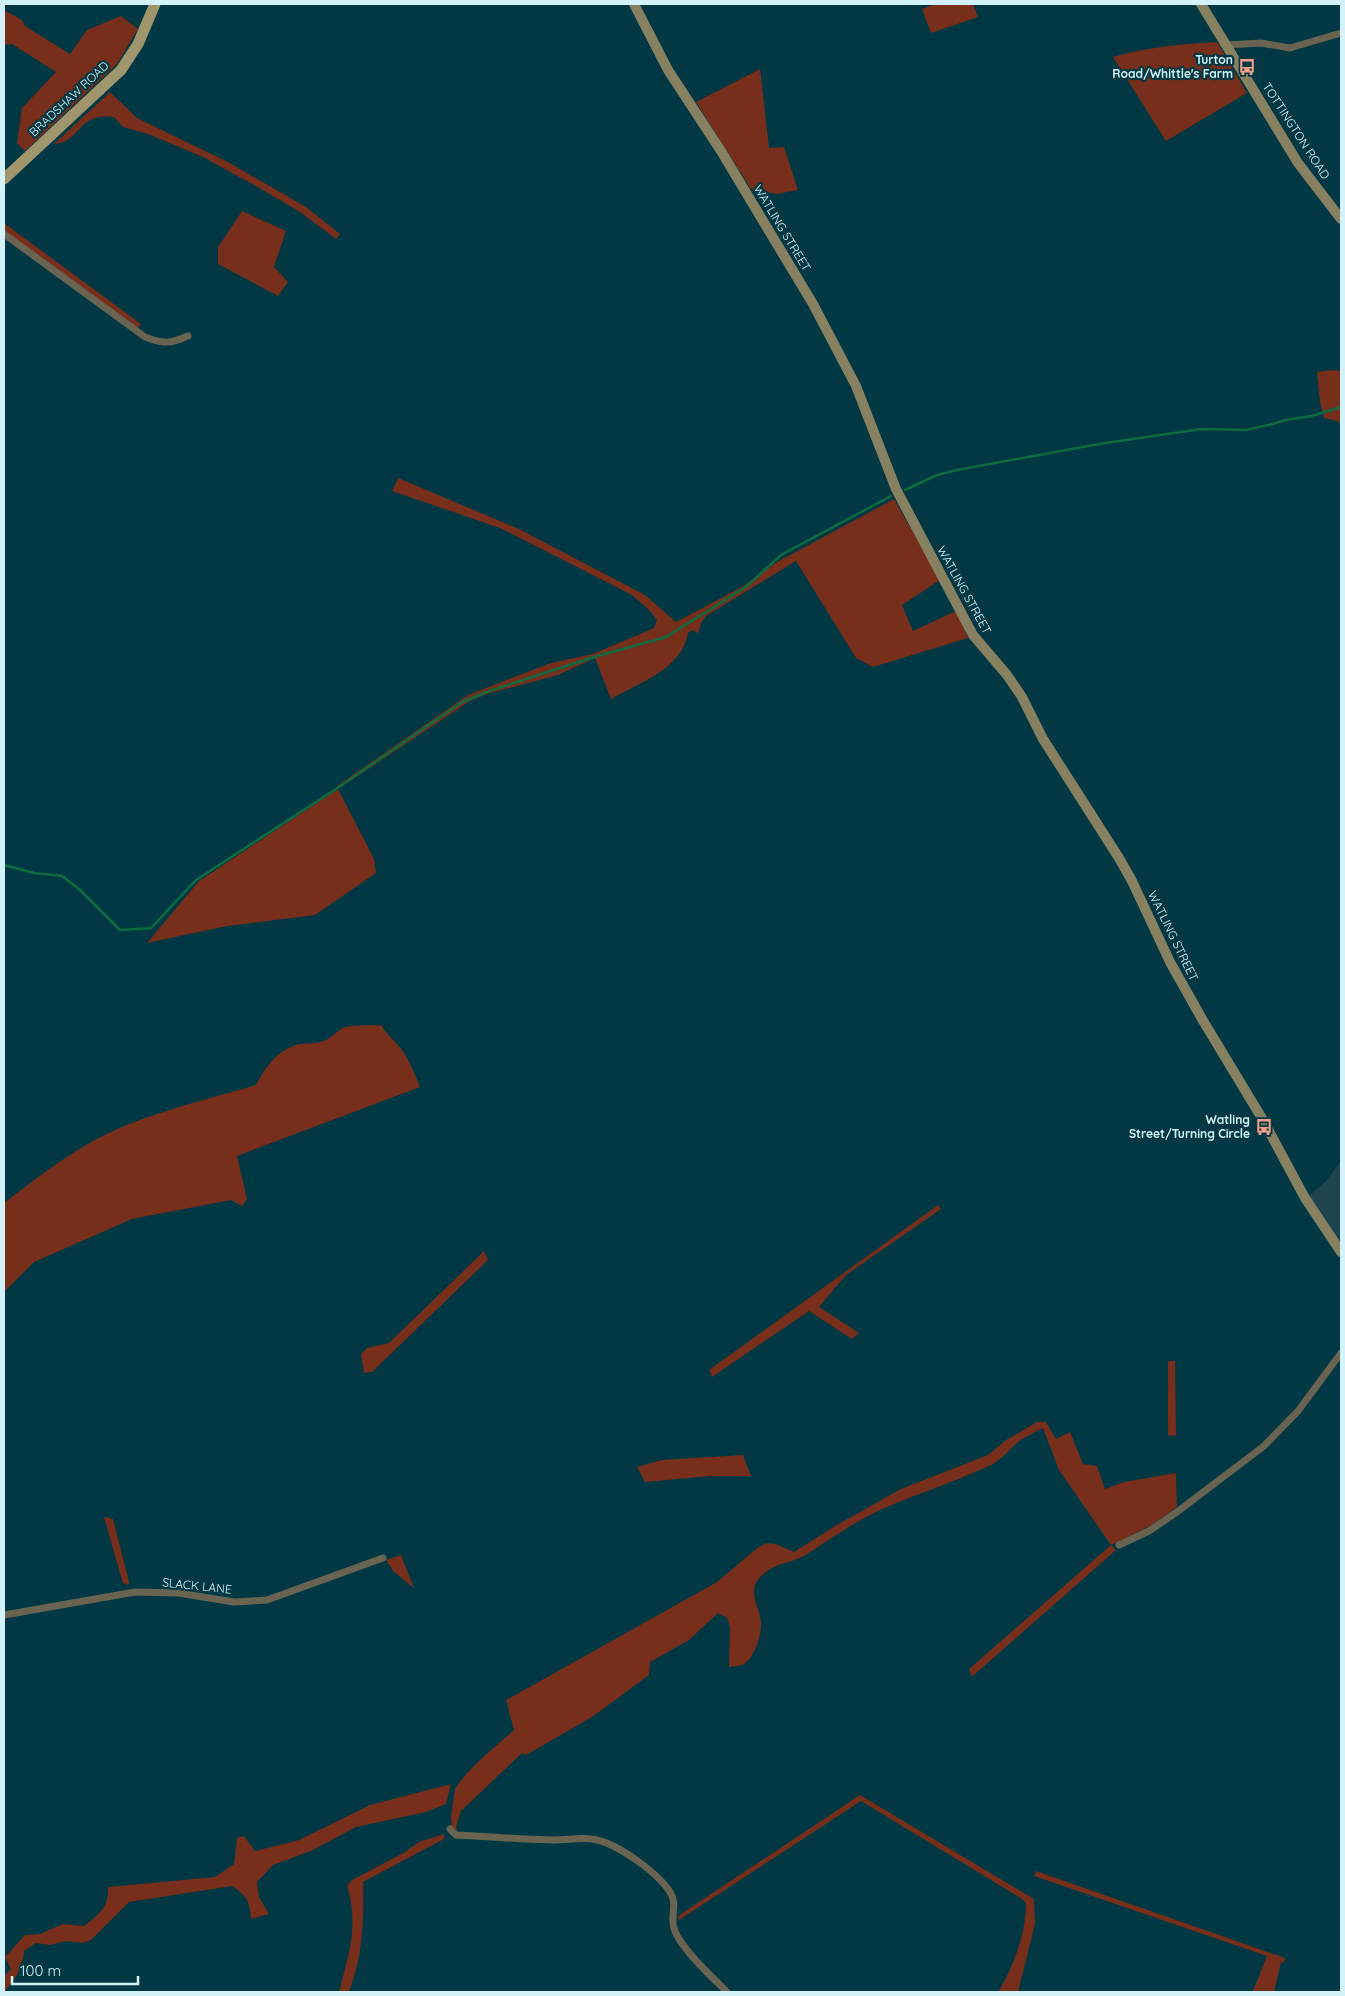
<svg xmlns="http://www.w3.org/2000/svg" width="1345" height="1996" font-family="Quicksand,sans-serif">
<rect width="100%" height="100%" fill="#023843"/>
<!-- built -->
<path fill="#1e444e" d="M1341 1161V1243L1309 1196 1326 1181Z"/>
<!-- green -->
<path fill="#772e1a" d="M936 4H973L978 17 931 33 922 9Z
M4 10 22 20 25 26 70 54 87 30 121 16 138 29 117 64 25 151 17 143 22 108 56 72 12 44 4 45Z
M1217 42 1247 93 1166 141 1113 57C1147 47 1182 44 1217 42Z
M760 69 769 148 784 147 798 190 777 194 751 189 696 102Z
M110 92 137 118 228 162 306 207 340 234 336 239 300 212 256 186 203 157 148 134 123 127 114 117C76 112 81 143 54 144Z
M242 211 286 231 274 267 288 282 278 296 218 264V247Z
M4 223 141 324 138 328 4 231Z
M1332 370 1341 371V426L1338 421 1324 418 1320 402 1317 372Z
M398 478 519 529 645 595 676 622 742 587 777 562 894 499 940 580 902 605 913 631 956 611 968 638 873 667 856 658 796 561 706 616 701 623 698 633 692 630 688 633C682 669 639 683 611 699L595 658 558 675 487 694 470 701 338 789 374 859 376 873 315 915 227 926 147 943 199 881 338 789 337 786 468 695 551 663 593 654 654 628 657 620 649 610 632 595 500 528 392 491Z
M381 1025C387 1035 395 1041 402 1050 410 1062 415 1074 420 1087L237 1156 247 1199 242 1206 231 1200 132 1219 34 1262 4 1292V1203C30 1183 57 1162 86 1145 137 1115 199 1102 256 1085 266 1066 278 1049 300 1044 308 1043 316 1044 323 1041 331 1039 335 1032 343 1028 354 1024 370 1026 381 1025Z
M938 1205 941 1209 846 1275 819 1307 859 1333 852 1339 809 1311 712 1377 709 1370Z
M484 1251 488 1260 372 1372 364 1373 361 1354 367 1348 389 1343Z
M1168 1361H1175L1176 1436 1168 1435Z
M1037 1422H1046L1056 1439 1070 1432 1083 1464 1097 1466 1105 1489 1124 1482 1176 1473 1177 1507 1150 1526 1111 1545 1116 1550 974 1675 971 1676 969 1669 1111 1545 1059 1470 1043 1428C1034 1433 1024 1437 1017 1443 1008 1451 1001 1460 991 1465 951 1484 908 1496 868 1516 845 1528 825 1543 804 1556 791 1563 777 1563 766 1572 747 1586 755 1598 760 1616 764 1629 756 1656 744 1664 740 1666 734 1666 729 1667L730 1627 727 1618 718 1613 689 1640 650 1662 649 1675 592 1717 526 1755 522 1753 461 1811 456 1827 458 1831 452 1827 451 1817 455 1789C470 1766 494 1748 514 1730L506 1700 717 1582 756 1549 766 1543 776 1544 794 1552 835 1526 901 1489 988 1455 1006 1440Z
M743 1455 751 1476H710L645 1482 637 1467 662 1460Z
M104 1517 113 1519 129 1582 128 1585 123 1583Z
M401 1555 414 1588 394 1572 386 1560Z
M451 1784 446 1804 426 1812 356 1827 313 1850 273 1865 257 1882 259 1897 269 1914 251 1919C249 1900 248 1897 232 1886L129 1902 91 1940 83 1943 66 1941 50 1945 36 1943 24 1951C23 1969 15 1979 4 1992V1976L11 1969 5 1957 25 1935 40 1934 63 1924 84 1926C100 1913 108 1909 108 1887L215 1877 234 1864 237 1838 244 1836 255 1851 299 1840 370 1805Z
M860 1795 1034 1899 1035 1924 1018 1992H998C1014 1966 1026 1933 1026 1903L1022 1899 861 1801 679 1920 678 1916Z
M444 1834V1839L363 1882C364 1920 363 1956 349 1992H339C349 1953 359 1926 347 1886L352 1880 405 1852 419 1842Z
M1036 1871 1285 1958 1284 1963 1281 1962 1274 1992 1253 1991 1267 1956 1037 1877 1034 1876Z"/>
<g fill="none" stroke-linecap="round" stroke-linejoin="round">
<!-- stream -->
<path stroke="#0c6c40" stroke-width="2.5" d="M905 490 937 475 957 470 1099 444 1201 429 1245 430 1273 424 1285 420 1312 416 1341 407
M4 865 34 873 62 876 79 889 120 930 151 928 196 880 339 787 462 702 489 691 594 657 666 637 746 587 781 555 891 496"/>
<!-- street -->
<path stroke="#696451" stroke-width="7" d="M1227 45 1261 43 1290 48 1341 33
M4 234 145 337C163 344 170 344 188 336
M1119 1545 1149 1531 1177 1512 1264 1446 1298 1411 1341 1353
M4 1615 135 1592 178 1593 234 1602 267 1600 383 1558
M450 1829 456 1835C488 1837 519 1839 551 1840 566 1841 581 1836 597 1840 619 1845 658 1873 670 1892 678 1904 670 1916 674 1928 679 1947 713 1978 727 1992"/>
<!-- secondary -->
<path stroke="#888161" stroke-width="10" d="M634 4 668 70 721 151 813 304 856 386 896 489 973 635 1007 675 1022 697 1043 739 1119 858 1132 881 1170 962 1202 1019 1263 1120 1305 1198 1341 1252
M1201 4 1298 163 1341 219"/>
<!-- primary -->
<path stroke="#a0966d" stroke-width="11" d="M4 179 121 70 138 44 155 4"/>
</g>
<!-- icons -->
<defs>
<g id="bus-bare" transform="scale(1.35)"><path d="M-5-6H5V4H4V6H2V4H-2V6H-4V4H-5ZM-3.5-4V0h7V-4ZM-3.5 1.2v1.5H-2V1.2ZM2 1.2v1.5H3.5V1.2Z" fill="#f49e87" stroke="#023843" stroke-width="2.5" paint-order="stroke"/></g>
</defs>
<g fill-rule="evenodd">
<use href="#bus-bare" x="1247" y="67"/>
<use href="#bus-bare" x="1264" y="1127"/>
</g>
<g text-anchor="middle" stroke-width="4.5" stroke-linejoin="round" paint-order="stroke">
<!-- poi labels -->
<g font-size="12" font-weight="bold" fill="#d3f2fa" stroke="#023843" text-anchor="end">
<text x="1233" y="64">Turton<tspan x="1233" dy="14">Road/Whittle's Farm</tspan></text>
<text x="1250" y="1124">Watling<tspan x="1250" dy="14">Street/Turning Circle</tspan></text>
</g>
<!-- street labels -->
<g font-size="12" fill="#d3f2fa" stroke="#023843">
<text transform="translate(69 99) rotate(-43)" y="4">BRADSHAW ROAD</text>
<text transform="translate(1296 131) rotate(57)" y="4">TOTTINGTON ROAD</text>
<text transform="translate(782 228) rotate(59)" y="4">WATLING STREET</text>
<text transform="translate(964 590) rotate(61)" y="4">WATLING STREET</text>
<text transform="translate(1173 936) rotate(64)" y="4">WATLING STREET</text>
<text transform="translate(197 1586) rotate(6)" y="4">SLACK LANE</text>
</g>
</g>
<!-- border -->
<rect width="1345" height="1996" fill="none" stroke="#d3f2fa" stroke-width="10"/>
<!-- scale -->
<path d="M12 1976v8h126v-8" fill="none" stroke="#d3f2fa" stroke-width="2.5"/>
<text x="20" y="1976" font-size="15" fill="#d3f2fa" stroke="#023843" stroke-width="4" paint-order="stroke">100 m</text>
</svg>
